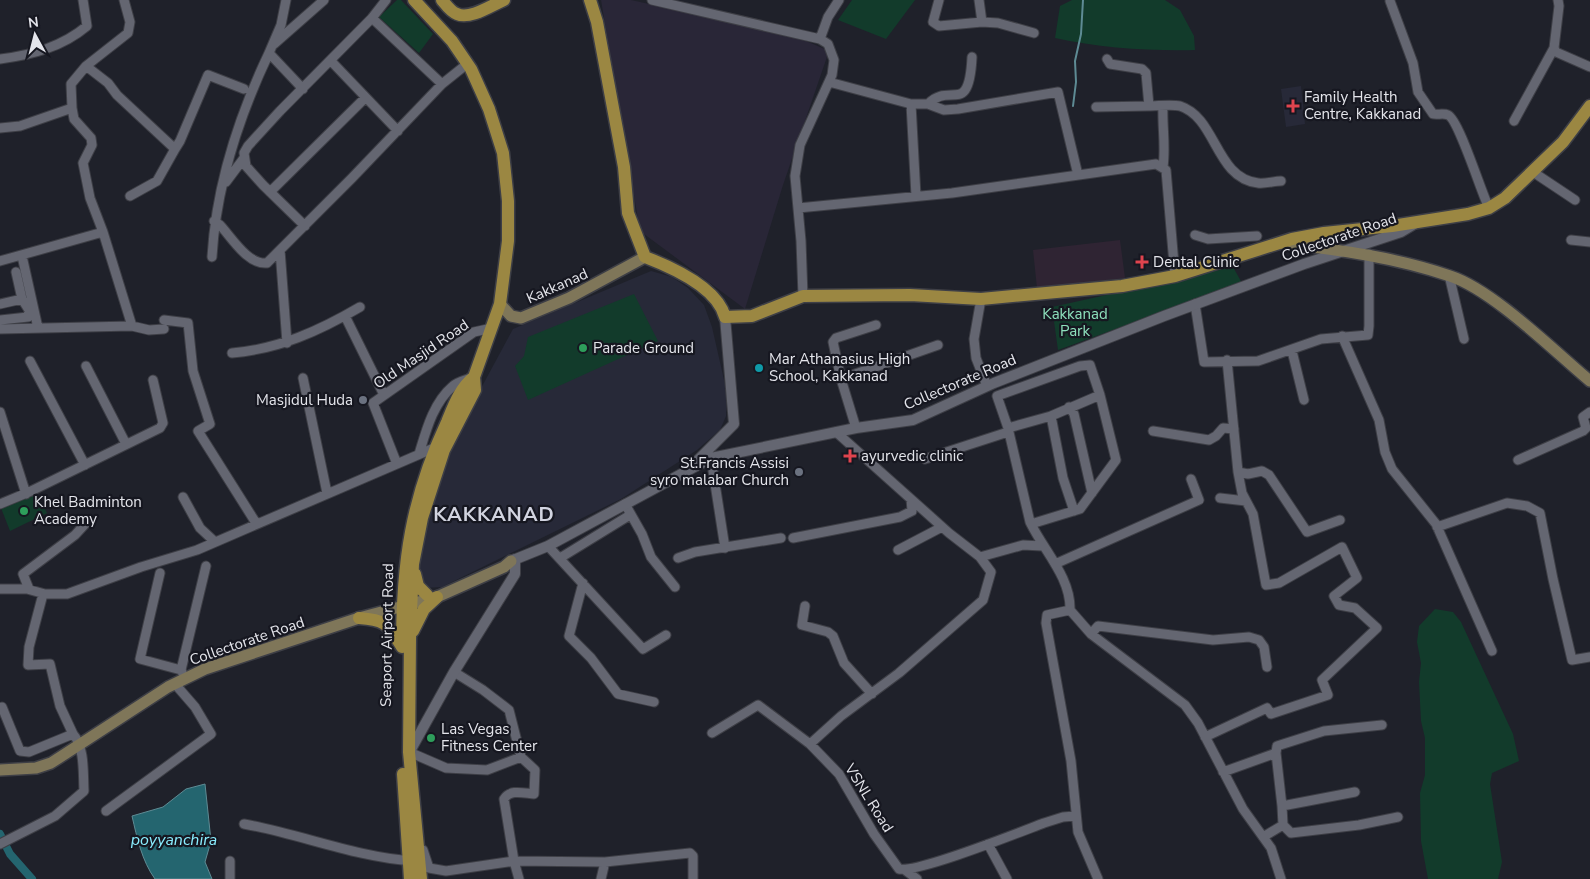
<svg xmlns="http://www.w3.org/2000/svg" width="1590" height="879" font-family="'Nunito Sans',sans-serif">
<rect width="100%" height="100%" fill="#1f212a"/>
<!-- built -->
<path fill="#272938" d="M1301 86 1305 124 1286 127 1281 89Z
M651 271 672 277 688 288 704 305 712 327 727 393 726 416 720 430 697 450 621 499 442 587 424 588 418 575 430 504 446 463 479 392 513 329Z"/>
<!-- industrial -->
<path fill="#292637" d="M601 0H631L797 37 829 51 783 185 745 309 640 231Z"/>
<!-- education -->
<path fill="#2f2433" d="M1120 240 1125 278 1037 288 1033 250Z"/>
<!-- green -->
<path fill="#123b2b" d="M397 0H401L433 34 419 53 379 17Z
M852 0H915L886 39 838 20Z
M1072 0H1165L1180 10 1194 36 1195 50C1150 51 1099 48 1055 38L1060 6Z
M1233 267 1242 283 1058 350 1052 307Z
M634 294 658 341 528 400 515 366 524 356 528 337Z
M37 494 47 513 10 531 1 508Z
M1435 609 1453 612 1461 622 1513 734 1519 761 1492 773 1490 784 1502 862 1498 879H1428L1421 841 1420 793 1425 775V738L1421 721 1419 682 1421 663 1417 642 1419 626Z"/>
<!-- water -->
<path fill="#24656f" stroke="#5e8b94" d="M205 784 211 841 205 862 212 879H155C142 861 137 838 132 816L163 807 186 789Z"/>
<g fill="none" stroke-linecap="round" stroke-linejoin="round">
<!-- stream -->
<path stroke="#5e8b94" stroke-width="2" d="M1073 106 1076 82 1075 61 1081 34 1083 0"/>
<!-- canal -->
<path stroke="#24656f" stroke-width="8" d="M0 834 10 854 32 879"/>
<!-- minor casing -->
<g stroke="#3e3f46" stroke-width="11">
<path id="minor" d="M124 0 130 22 128 33 86 66 71 84 72 108 74 119 91 138 92 145 83 163 90 198 103 232 132 326
M286 0 281 25 269 53 303 89
M652 0 820 39 828 44 834 60 832 75 800 145 795 176 801 241 803 296
M939 0 933 22 939 26 982 22 998 23 1034 33
M979 0 982 22
M1558 0 1559 6 1554 48 1556 52 1590 67
M1390 1 1413 63 1418 92 1433 114C1437 115 1444 113 1448 115 1459 120 1481 192 1489 208
M372 18 442 84
M820 39 828 17 839 0
M274 44 324 0
M0 59C32 55 62 47 87 26L83 0
M331 61 398 131
M86 66 108 83 117 95 175 149 157 181 130 196
M829 82 911 104H928C950 81 969 118 972 57
M911 104 916 196
M928 104 944 110 958 109 1058 92 1078 175
M1149 106C1158 106 1171 104 1180 106 1217 118 1215 178 1258 183 1265 184 1274 181 1281 181
M1163 106C1162 127 1166 146 1163 167
M1096 107 1149 106 1146 73 1142 69 1110 64 1107 59
M1514 121 1554 48
M0 128 20 126 72 108
M175 149 180 141 208 75 244 89
M1533 172 1575 200
M226 182 244 158
M270 192 365 98
M798 208 952 193 1156 164 1166 170 1175 276
M214 221 220 225C232 238 248 265 267 263L352 178 442 84 467 64
M305 226 263 185 246 166 244 153 248 146 280 111 372 18 386 0
M1195 235 1208 239 1257 236
M1571 240 1590 242
M280 250 287 343
M22 256 38 328
M212 257C216 188 239 116 269 53
M0 261 103 232
M1449 275 1464 339
M981 299 974 339 976 358 987 386
M0 304 22 299 16 272
M1195 304 1204 362 1258 361 1321 339 1368 335 1369 326V254
M345 316 384 395
M0 320 28 317 29 310 22 299
M164 320 188 323 193 371 210 424 198 431 256 523
M0 329 132 326 149 330 164 329
M1342 336 1379 420 1385 452 1392 469 1436 524 1492 651
M1292 351 1304 400
M232 353C279 349 319 331 360 307
M1227 360 1238 472 1248 474 1262 471 1269 475 1307 532 1340 520
M30 361 85 465
M86 366 126 444
M303 378 327 493
M841 379 833 342 836 338 876 325
M1069 407 1074 414 1092 493
M0 412 26 494
M1051 416 1063 478 1074 511
M856 428 841 379 938 345
M1008 428 1051 416 1100 395
M1153 431 1209 440 1216 436 1223 428 1234 429
M836 432 949 533 980 557 1023 545 1042 546
M419 454C426 431 433 403 453 386 457 382 465 380 471 378
M711 458 725 548
M925 459 1008 432
M1518 460 1583 431 1586 428 1583 417 1590 412
M397 464 373 403 474 332 492 328
M183 497 200 528 215 542
M1220 498 1246 501
M0 504 29 492 160 428 163 423 153 380
M625 504 642 534 651 557 675 587
M1031 524 1080 509 1116 460 1100 395 1090 365 1080 366 997 396 1008 428 1030 522 1031 524C1045 552 1071 578 1070 610L1091 634 1185 705 1198 723 1243 809 1271 848 1281 879
M1437 527 1507 503 1527 506 1540 513 1553 579 1572 660 1590 657
M793 538 900 517 912 511 911 499
M548 546 643 649 666 635
M898 550 942 527
M980 557 991 572 983 600 899 673 841 716 810 744 839 774 874 834 899 869C918 873 1020 832 1044 823L1063 817 1075 816
M560 558 630 515
M678 558 695 552 781 538
M1055 564 1199 500 1191 479
M160 573 140 659 181 670
M583 583 569 636 591 658 618 694 654 702
M0 589H27L45 594H67L141 567 197 550 434 448
M29 589 23 574 75 535 87 522
M43 594 29 647 28 665 50 664 60 706 73 734
M805 606 802 625 828 632 833 636 844 663 872 694
M1070 610 1047 615 1046 623 1071 761 1078 832 1098 879
M1091 634 1098 626 1213 640 1249 637 1259 640 1264 647 1267 667
M182 672 181 670 206 566
M454 672 483 690 509 710 521 757 535 770 534 794C523 793 510 789 504 799L514 861 605 862 690 853 693 856V879
M712 733 758 705 810 744
M1205 737 1267 708 1271 714 1328 695 1322 680 1377 628 1355 608 1339 605 1334 596 1357 578 1342 547 1279 583 1266 585 1253 514 1242 493 1238 472
M409 752 446 768 487 770 521 757
M1276 753 1282 806
M1223 772 1276 753 1277 746 1324 731 1382 725
M106 811 211 734 195 707 175 684
M244 824C300 834 355 857 412 861
M1283 825 1291 833 1359 825 1398 817
M1263 837 1283 825 1282 806 1355 792
M0 844 55 816 84 791C83 774 85 747 73 734L29 752 20 751 2 707
M988 844 1007 879
M423 850 429 868 446 871 514 861 519 879
M230 861V879
M905 870 917 879
M601 879 605 862"/>
</g>
<!-- tertiary casing -->
<g stroke="#3e3f46" stroke-width="12">
<path id="tertiary" d="M695 463 734 424 725 317
M511 561 548 546 711 458 856 428 913 420 994 383 1164 316 1304 264 1401 232 1416 223
M410 751 454 672 515 574V559"/>
</g>
<!-- secondary casing -->
<g stroke="#3e3f46" stroke-width="14">
<path id="secondary" d="M1281 243C1339 250 1395 257 1450 276 1493 290 1554 351 1590 381
M500 304 511 316 521 318 569 298 645 257
M0 770 36 768 51 763 168 687 205 669 359 618 437 597 504 567 511 561"/>
</g>
<!-- primary casing -->
<g stroke="#3e3f46" stroke-width="15">
<path id="primary" d="M414 0 452 41 471 69 489 109 503 153 508 201V241L500 304 474 377 475 390 444 450 422 518 413 564 410 639 409 752 421 879
M442 0C446 5 451 12 457 14 470 20 492 5 504 0
M590 0 597 22 624 167 628 213 645 257C671 267 717 287 725 317L752 316 803 296 910 295 981 299 1122 286 1175 276 1292 239 1324 233 1392 226 1468 214 1489 208 1505 198 1563 142 1590 106
M415 574 418 586 427 595
M359 618C387 620 387 624 402 647
M413 631 424 609 437 597
M402 647C402 563 411 499 447 422 454 405 460 388 474 377
M403 774 410 879"/>
</g>
<!-- minor -->
<use href="#minor" stroke="#646671" stroke-width="9"/>
<!-- tertiary -->
<use href="#tertiary" stroke="#646671" stroke-width="10"/>
<!-- secondary -->
<use href="#secondary" stroke="#7f7659" stroke-width="11"/>
<!-- primary -->
<use href="#primary" stroke="#9b8742" stroke-width="12"/>
</g>
<!-- markers -->
<g fill="#e0444e" stroke="#161720" stroke-width="2">
<path d="M1290.5 98.5h5v5h5v5h-5v5h-5v-5h-5v-5h5z"/>
<path d="M1139.5 254.5h5v5h5v5h-5v5h-5v-5h-5v-5h5z"/>
<path d="M847.5 448.5h5v5h5v5h-5v5h-5v-5h-5v-5h5z"/>
</g>
<g fill="#2e9e5b" stroke="#161720" stroke-width="2">
<circle cx="583" cy="348" r="5"/>
<circle cx="24" cy="511" r="5"/>
<circle cx="431" cy="738" r="5"/>
</g>
<circle fill="#0f9aa8" stroke="#161720" stroke-width="2" cx="759" cy="368" r="5"/>
<g fill="#6b7280" stroke="#161720" stroke-width="2">
<circle cx="363" cy="400" r="5"/>
<circle cx="799" cy="472" r="5"/>
</g>
<g text-anchor="middle" stroke-width="4.5" stroke-linejoin="round" paint-order="stroke">
<!-- poi labels -->
<g font-size="15" fill="#e4e5eb" stroke="#161720" text-anchor="start">
<text x="1304" y="102">Family Health<tspan x="1304" dy="17">Centre, Kakkanad</tspan></text>
<text x="1153" y="267">Dental Clinic</text>
<text x="593" y="353">Parade Ground</text>
<text x="769" y="364">Mar Athanasius High<tspan x="769" dy="17">School, Kakkanad</tspan></text>
<text x="353" y="405" text-anchor="end">Masjidul Huda</text>
<text x="861" y="461">ayurvedic clinic</text>
<text x="789" y="468" text-anchor="end">St.Francis Assisi<tspan x="789" dy="17">syro malabar Church</tspan></text>
<text x="34" y="507">Khel Badminton<tspan x="34" dy="17">Academy</tspan></text>
<text x="441" y="734">Las Vegas<tspan x="441" dy="17">Fitness Center</tspan></text>
</g>
<!-- street labels -->
<g font-size="15" fill="#e4e5eb" stroke="#161720">
<text transform="translate(1339 237) rotate(-19)" y="5">Collectorate Road</text>
<text transform="translate(557 286) rotate(-24)" y="5">Kakkanad</text>
<text transform="translate(421 354) rotate(-34)" y="5">Old Masjid Road</text>
<text transform="translate(960 382) rotate(-23)" y="5">Collectorate Road</text>
<text transform="translate(387 635) rotate(-89)" y="5">Seaport Airport Road</text>
<text transform="translate(247 641) rotate(-19)" y="5">Collectorate Road</text>
<text transform="translate(869 798) rotate(58)" y="5">VSNL Road</text>
</g>
<!-- park labels -->
<g font-size="15" fill="#8de0bc" stroke="#161720">
<text x="1075" y="319">Kakkanad<tspan x="1075" dy="17">Park</tspan></text>
</g>
<!-- water labels -->
<g font-size="16" font-style="italic" fill="#8aeeff" stroke="#161720">
<text x="174" y="845">poyyanchira</text>
</g>
<!-- district labels -->
<g font-size="20" font-weight="bold" letter-spacing="1" fill="#d2d4e0" stroke="#161720">
<text x="494" y="521">KAKKANAD</text>
</g>
</g>
<!-- north arrow -->
<g transform="translate(35 35) rotate(353)" stroke="#161720" stroke-width="4" paint-order="stroke">
<path d="M0-4L9 19L0 12L-9 19Z" fill="#e4e5eb"/>
<text y="-8" font-size="14" font-weight="bold" text-anchor="middle" fill="#e4e5eb">N</text>
</g>
</svg>
